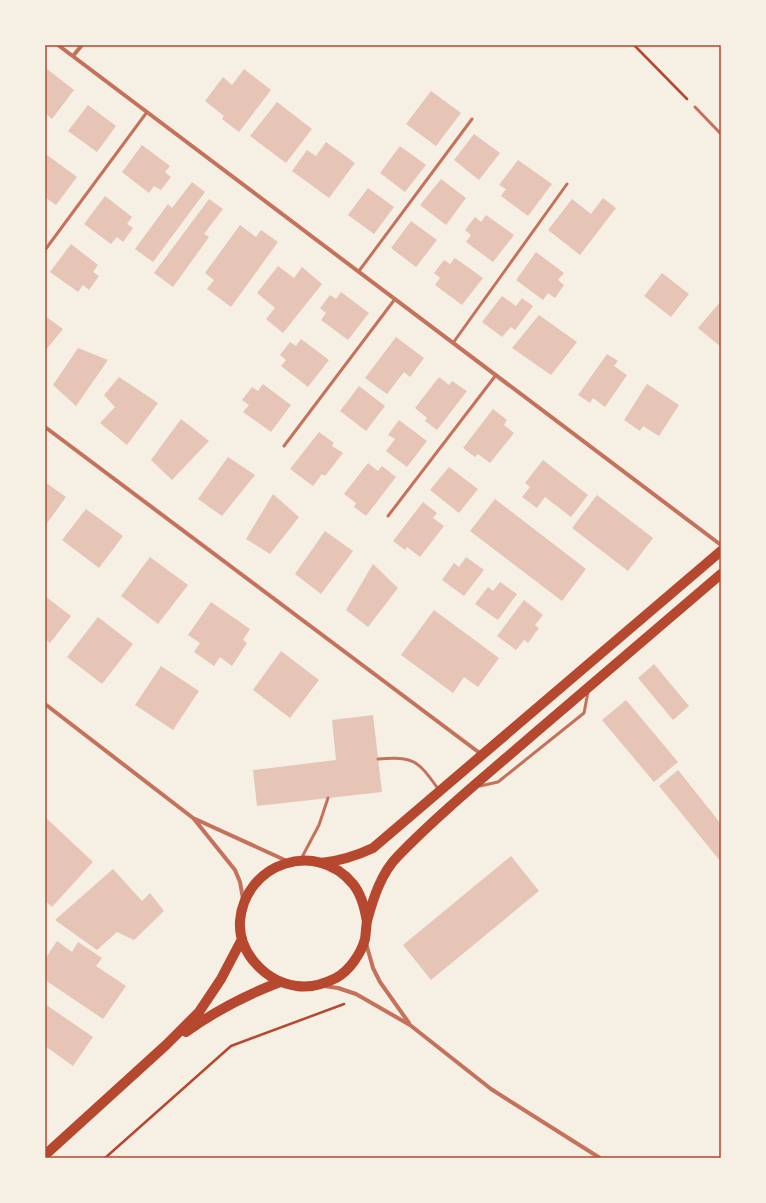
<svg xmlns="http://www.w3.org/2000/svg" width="766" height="1203" font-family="Overpass,sans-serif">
<rect width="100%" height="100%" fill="#f6efe4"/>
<!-- building -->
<path fill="#e6c5b7" d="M47 69 74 90 52 119 45 113V72Z
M244 69 271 90 239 132 222 119 224 116 205 101 223 77 232 85Z
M431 91 461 113 436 146 406 124Z
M277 102 312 129 286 163 250 136Z
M88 105 116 126 97 152 68 131Z
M474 134 500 153 479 180 454 160Z
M326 142 355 163 329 198 292 171 307 150 316 156Z
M142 145 170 166 165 172 171 177 161 190 154 186 149 193 122 172Z
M400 146 426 165 405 192 380 173Z
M47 155 77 177 56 205 45 197V157Z
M518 160 552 184 528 216 501 196 506 189 499 185Z
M441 179 466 198 446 225 420 205Z
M192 182 205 192 153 262 135 249 168 204 172 208Z
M368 188 394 207 374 234 348 215Z
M105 196 132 217 127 224 133 228 123 242 117 237 111 244 84 224Z
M603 198 616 208 580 255 548 230 572 199 591 214Z
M209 199 223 209 204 234 209 237 173 287 154 273Z
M486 215 514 235 493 262 466 242 471 235 465 230 475 217 481 222Z
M411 221 437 240 416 267 391 248Z
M240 225 256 237 261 230 278 242 231 307 207 289 214 280 205 273Z
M71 244 98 265 93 272 99 276 89 290 83 285 78 292 50 272Z
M536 252 564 273 558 280 564 285 555 298 548 293 543 300 516 280Z
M455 258 483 278 462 305 435 285 440 278 434 273 444 260 450 264Z
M278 266 294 278 302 267 322 284 283 333 266 319 275 308 257 293Z
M662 273 689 294 671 317 644 296Z
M341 292 369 313 348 340 321 320 326 313 320 308 330 295 336 299Z
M502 296 516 306 522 298 533 306 515 330 511 327 502 337 482 322Z
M721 301V347L698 328Z
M539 315 577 342 551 375 512 348Z
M45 316 63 329 45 351Z
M396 337 424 358 410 377 404 372 387 394 365 378Z
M301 339 329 360 308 387 281 366 286 360 280 355 290 342 296 346Z
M78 348 108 360 76 406 53 385Z
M607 354 618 361 614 366 627 375 605 407 593 398 590 403 578 395Z
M119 377 158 403 127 445 100 423 115 407 104 395Z
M439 377 449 385 452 381 467 391 437 430 425 421 427 418 415 408Z
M263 384 291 405 271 432 243 412 249 405 242 400 252 387 258 391Z
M647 384 679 405 659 436 643 426 640 431 624 420Z
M359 386 385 406 366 431 340 411Z
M493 409 507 420 504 425 514 433 490 463 478 454 475 457 463 448Z
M181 419 209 441 172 480 151 460Z
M399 420 427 441 407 467 386 451 395 439 388 435Z
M319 432 334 443 332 446 343 453 325 476 322 474 313 486 290 469Z
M228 457 255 475 222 516 198 499Z
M543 460 588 495 571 517 545 497 537 508 522 497 530 487 525 483Z
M368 463 378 471 382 466 396 477 366 516 354 507 356 503 344 494Z
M449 467 478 489 459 513 430 490Z
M45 482 66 497 45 526Z
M273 494 299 517 270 554 246 539Z
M597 495 653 538 628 571 572 528Z
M495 499 586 569 562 601 470 531Z
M423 502 437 513 433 518 444 526 420 557 407 547 405 550 393 541Z
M86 509 123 536 99 568 62 540Z
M325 531 353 551 321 594 295 574Z
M150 557 188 585 158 624 121 596Z
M466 557 484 570 464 596 442 580 454 563 459 567Z
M373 564 398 588 368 627 346 610Z
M500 582 517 594 498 620 475 604 488 587 493 591Z
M45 596 71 616 50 643 45 639Z
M524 600 543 615 535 625 539 628 528 643 524 640 516 650 497 636Z
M211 602 250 629 243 640 247 643 232 666 220 657 214 666 194 652 200 643 188 635Z
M434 610 499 658 478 687 464 677 453 693 401 655Z
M98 617 133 644 102 684 67 657Z
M281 651 319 680 290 718 253 690Z
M654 664 689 706 673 720 638 678Z
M161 666 199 691 173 730 135 705Z
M626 700 678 762 654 782 602 720Z
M373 715 382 792 257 806 253 770 336 760 332 720Z
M678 770 721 824V862L659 786Z
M45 817 93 862 52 907 45 901Z
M511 856 539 891 431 980 403 945Z
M113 869 142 901 150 893 164 911 134 940 117 932 97 950 55 920Z
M57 941 72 952 78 942 102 958 96 966 126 986 103 1019 45 980V959Z
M45 1004 93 1037 73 1066 45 1046Z"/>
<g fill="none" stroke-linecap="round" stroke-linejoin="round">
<!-- path -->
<path stroke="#b5482f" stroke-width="2.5" d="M634 45 687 99
M105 1158 231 1046 344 1004"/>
<!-- service -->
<path stroke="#c5725c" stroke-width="3" d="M695 107 721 134
M45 250 147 112
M359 271 472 119
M453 343 567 184
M284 446 395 299
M388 516 496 375
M378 759C415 756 418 761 439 790
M480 786 498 782 584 713 588 692
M301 859 319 825 328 798"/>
<!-- minor -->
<path stroke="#c5725c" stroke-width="4" d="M58 45 721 545
M73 56 82 45
M45 427 481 754
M45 704 193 818 287 861
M194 819 235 870 240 882 243 899
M366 943 373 968 380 982 409 1023
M324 986 338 988 356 994 410 1025 491 1089 600 1158"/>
<!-- primary -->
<path stroke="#b5482f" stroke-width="10" d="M321 863C340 861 356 856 373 848L721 551
M367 922C365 909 362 895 353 884 316 839 245 863 240 921 238 953 266 982 297 986 310 988 324 984 336 978 349 971 361 954 365 939 366 933 366 927 367 921 373 899 381 873 398 856 441 812 489 773 535 733 597 680 659 627 721 574
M186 1032C215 1011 246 995 280 982
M45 1155 166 1045 199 1012 221 979 242 939"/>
</g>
<!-- border -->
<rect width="766" height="1203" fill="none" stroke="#f6efe4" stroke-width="92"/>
<rect x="46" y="46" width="674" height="1111" fill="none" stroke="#b5482f" stroke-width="1.5"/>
</svg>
